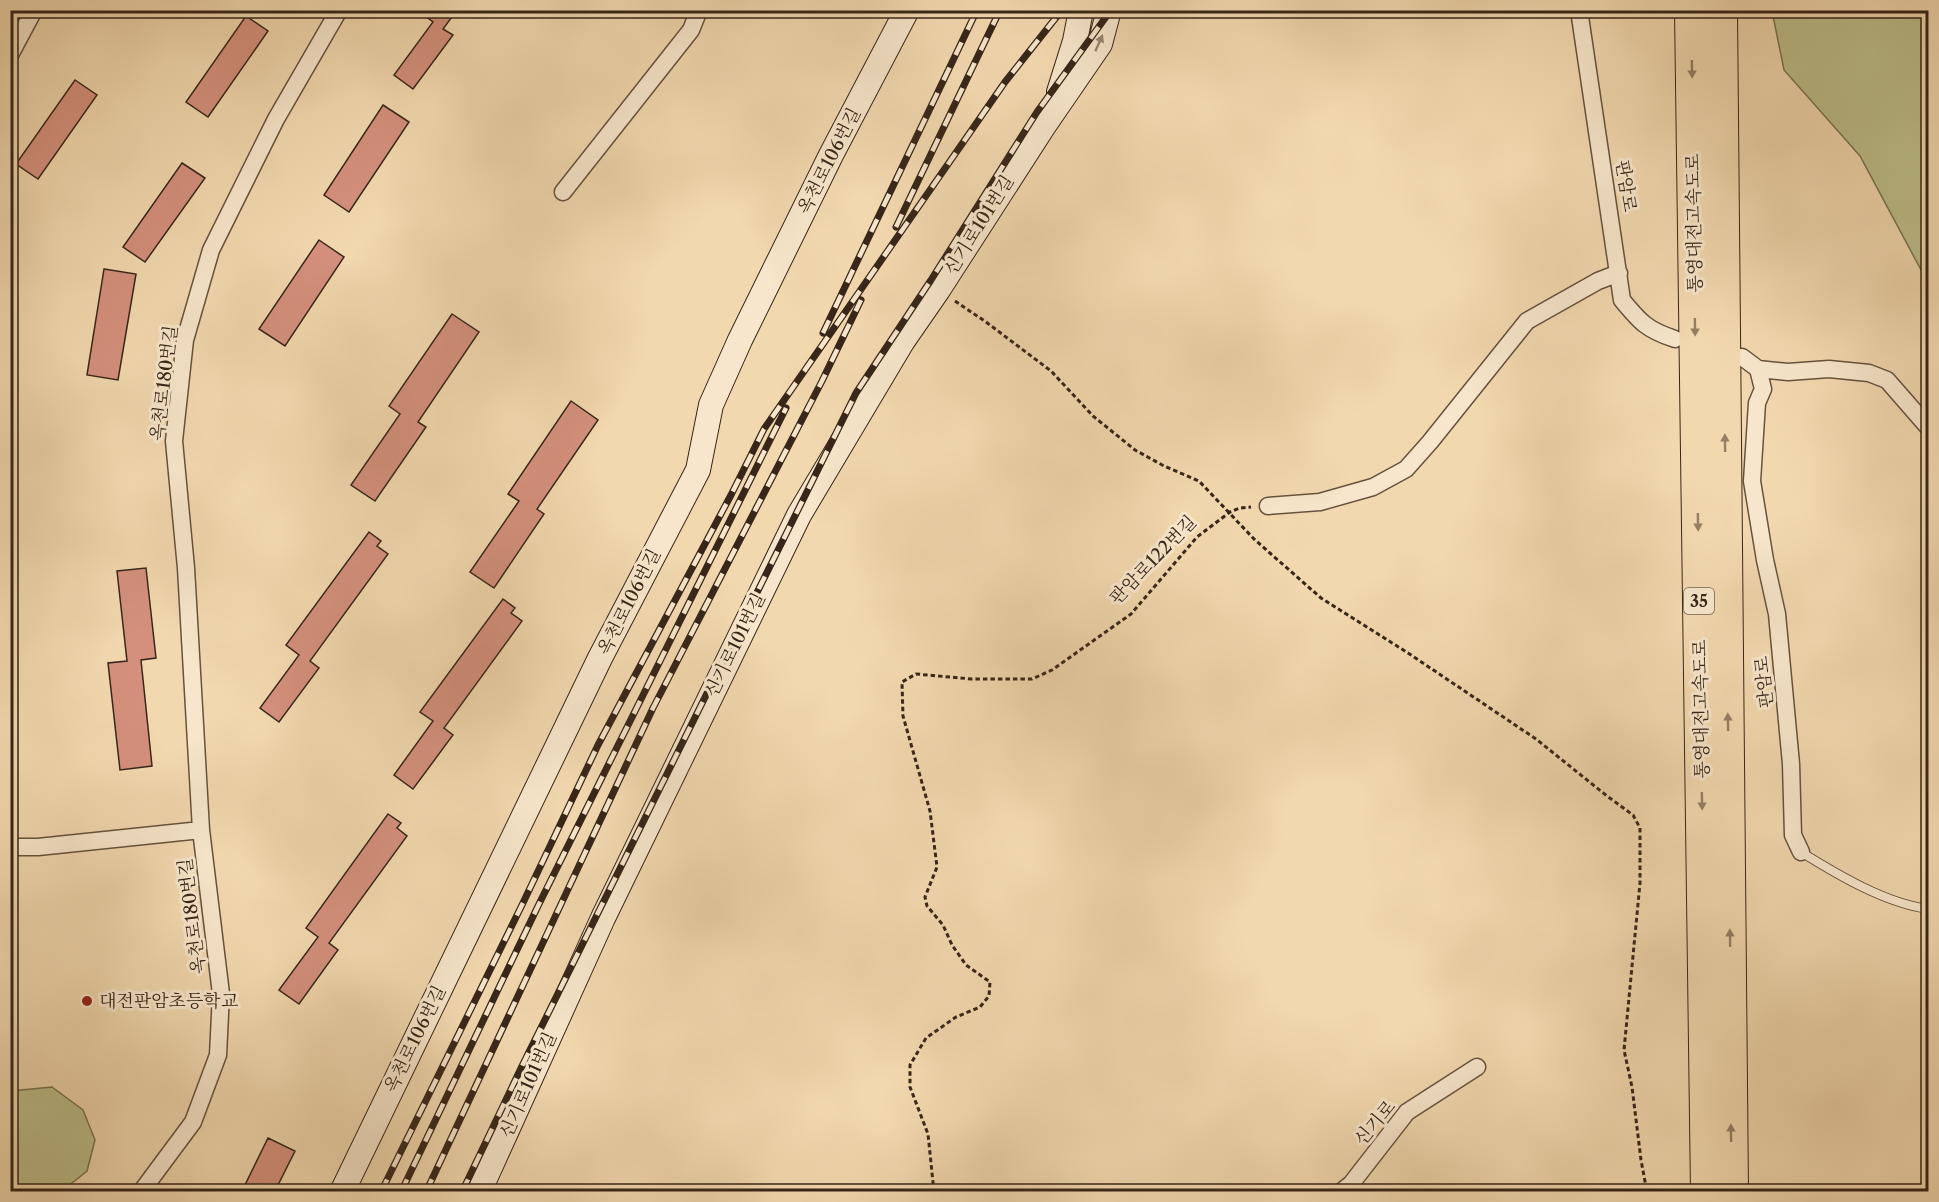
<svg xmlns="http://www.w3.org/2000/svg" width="1939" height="1202" font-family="'Libre Caslon Text','Noto Serif KR',serif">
<rect width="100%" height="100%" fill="#f2d8af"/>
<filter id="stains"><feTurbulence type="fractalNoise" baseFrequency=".00333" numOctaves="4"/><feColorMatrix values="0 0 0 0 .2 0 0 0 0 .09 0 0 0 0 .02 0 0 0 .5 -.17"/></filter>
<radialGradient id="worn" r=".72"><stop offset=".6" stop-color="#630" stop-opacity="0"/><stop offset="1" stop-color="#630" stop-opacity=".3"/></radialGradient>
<!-- green -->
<path fill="#bcbe8a" stroke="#7a7252" stroke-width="1.5" d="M1772 11H1928V283L1860 156 1784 70Z
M52 1087 83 1110 95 1140 87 1171 62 1191H11V1091Z"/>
<!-- building -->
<path fill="#d4907d" stroke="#372619" stroke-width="1.5" d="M417 10H457L443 29 453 35 413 89 394 75 433 22Z
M246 16 268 31 208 117 186 102Z
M75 80 97 95 38 179 16 164Z
M383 105 409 122 349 212 324 195Z
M182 163 205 178 145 262 123 247Z
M319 240 344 257 285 346 259 329Z
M104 269 136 274 118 380 87 375Z
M452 314 479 332 418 422 426 427 375 501 351 485 400 414 389 406Z
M571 401 598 420 537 509 544 514 494 588 470 572 519 501 508 494Z
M369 532 381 541 377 546 388 554 310 661 319 668 279 722 260 708 299 655 286 645Z
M146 568 156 658 141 660 152 766 120 770 108 663 127 661 117 571Z
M503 599 515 608 511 613 522 621 444 728 453 735 413 789 394 775 433 721 420 712Z
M388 814 401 823 397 828 407 836 329 943 338 950 299 1004 279 990 318 937 306 928Z
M268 1138 295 1151 275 1191H242Z"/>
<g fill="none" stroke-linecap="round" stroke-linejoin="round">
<!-- lane casing -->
<g stroke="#66523e" stroke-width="10">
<path id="lane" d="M1801 852C1838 875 1885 903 1928 909"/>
</g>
<!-- street casing -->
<g stroke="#66523e" stroke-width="19">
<path id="street" d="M1579 10 1622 300C1640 322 1647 330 1675 339
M10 55 34 10
M563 192 691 30 699 10
M1742 357 1758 369 1788 372 1829 369 1869 373 1887 380 1928 427
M1758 369 1763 389 1757 403 1752 481 1765 560 1777 614 1791 764 1793 835 1801 852
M1268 506 1320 502 1373 487 1406 469 1430 442 1527 321 1598 281 1619 273
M10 847H38L201 830
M141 1192 193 1122 218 1055 221 994 201 830 186 568 174 441 185 340 211 250 276 119 339 10
M1341 1192 1351 1184 1407 1112 1477 1067"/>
</g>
<!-- secondary casing -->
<g stroke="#372619" stroke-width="26">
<path id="secondary" d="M1059 92 1075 41 1081 10
M342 1192 600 658 698 470 711 405 740 340 831 155 907 10
M479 1192 603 918 799 515 902 342 938 290 1043 127 1100 44 1109 10"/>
</g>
<!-- highway casing -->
<g stroke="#372619" stroke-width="34">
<path id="highway" d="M1691 10 1707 1192
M1721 10 1732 1192"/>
</g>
<!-- path -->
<path stroke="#372619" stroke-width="3" stroke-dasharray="4.5 3" stroke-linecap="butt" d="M955 301 986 322 1051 371 1093 416 1135 450 1164 466 1199 481 1254 539 1321 598 1408 653 1536 739 1607 796 1633 815 1640 828V883L1624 1050 1632 1087 1641 1160 1647 1192
M934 1192 928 1134 910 1087V1065L926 1038 956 1017 980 1007 989 996 990 982 966 965 952 945 943 925 927 906 925 897 937 867 930 811 903 716 902 682 916 674 972 679H1032L1052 670 1131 614 1197 537 1230 512 1240 508 1251 507"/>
<!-- lane -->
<use href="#lane" stroke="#f7e6cb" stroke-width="8"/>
<!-- street -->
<use href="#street" stroke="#f7e6cb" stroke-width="16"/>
<!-- secondary -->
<use href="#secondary" stroke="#f7e6cb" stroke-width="24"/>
<!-- highway -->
<use href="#highway" stroke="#f2d8af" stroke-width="32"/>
<!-- rail casing -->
<g stroke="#372619" stroke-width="7">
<path id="rail" d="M896 227 1000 10
M823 333 977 10
M381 1192 522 905 598 745 731 495 764 429 1005 82 1062 10
M401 1192 539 904 786 408
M426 1192 653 708 822 381 861 300
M462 1192 523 1064 856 393 931 280 1037 112 1111 10"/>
</g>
<!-- rail -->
<use href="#rail" stroke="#f7e6cb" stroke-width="4.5" stroke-dasharray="14" stroke-linecap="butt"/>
</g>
<!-- one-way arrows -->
<defs><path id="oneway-solid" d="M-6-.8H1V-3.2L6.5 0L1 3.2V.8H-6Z" transform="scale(1.5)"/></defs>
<use fill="#978672" href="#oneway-solid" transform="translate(1099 43) rotate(-66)"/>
<g fill="#947f64">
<use href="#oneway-solid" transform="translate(1692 69) rotate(89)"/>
<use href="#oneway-solid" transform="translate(1695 327) rotate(89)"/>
<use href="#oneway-solid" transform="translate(1725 443) rotate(-91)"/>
<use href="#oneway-solid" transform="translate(1698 522) rotate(89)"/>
<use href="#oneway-solid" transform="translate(1728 722) rotate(-91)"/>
<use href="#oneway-solid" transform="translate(1702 801) rotate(89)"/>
<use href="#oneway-solid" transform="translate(1730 938) rotate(-91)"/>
<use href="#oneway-solid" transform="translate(1731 1133) rotate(-91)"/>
</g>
<!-- markers -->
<circle fill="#8f2418" stroke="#f7e6cb" stroke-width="2" cx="87" cy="1001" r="6"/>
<g text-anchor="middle" stroke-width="6" stroke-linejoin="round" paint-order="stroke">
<!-- shield labels -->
<rect fill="#f7e6cb" stroke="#71604e" stroke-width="1.5" x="1684" y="588" width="30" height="26" rx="4.5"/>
<g font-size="16" font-weight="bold" fill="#372619">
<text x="1699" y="607">35</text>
</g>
<!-- street labels -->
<g font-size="18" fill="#372619" stroke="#f7e6cb">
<text transform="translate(829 161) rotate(-63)" y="6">옥천로106번길</text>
<text transform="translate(1626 186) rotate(81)" y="6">판암로</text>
<text transform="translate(1694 223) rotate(-91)" y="6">통영대전고속도로</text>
<text transform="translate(979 225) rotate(-58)" y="6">신기로101번길</text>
<text transform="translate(164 383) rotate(-83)" y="6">옥천로180번길</text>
<text transform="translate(1153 560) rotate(-46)" y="6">판암로122번길</text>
<text transform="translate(629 602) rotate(-63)" y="6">옥천로106번길</text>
<text transform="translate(735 645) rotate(-64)" y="6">신기로101번길</text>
<text transform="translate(1764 682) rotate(-96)" y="6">판암로</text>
<text transform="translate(1701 709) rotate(-91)" y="6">통영대전고속도로</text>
<text transform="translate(192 916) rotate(-97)" y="6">옥천로180번길</text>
<text transform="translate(415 1039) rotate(-64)" y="6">옥천로106번길</text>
<text transform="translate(528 1085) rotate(-66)" y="6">신기로101번길</text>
<text transform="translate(1375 1123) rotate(-50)" y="6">신기로</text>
</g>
<!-- poi labels -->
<g font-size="18" fill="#372619" stroke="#f7e6cb" text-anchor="start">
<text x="99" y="1007">대전판암초등학교</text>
</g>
</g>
<!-- margin -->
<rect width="1939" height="1202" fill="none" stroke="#f2d8af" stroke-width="36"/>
<rect x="12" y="12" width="1915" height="1178" fill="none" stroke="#372619" stroke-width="3"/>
<rect x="18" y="18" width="1903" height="1166" fill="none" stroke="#372619" stroke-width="1.5"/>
<rect width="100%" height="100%" filter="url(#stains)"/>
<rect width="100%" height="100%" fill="url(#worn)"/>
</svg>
